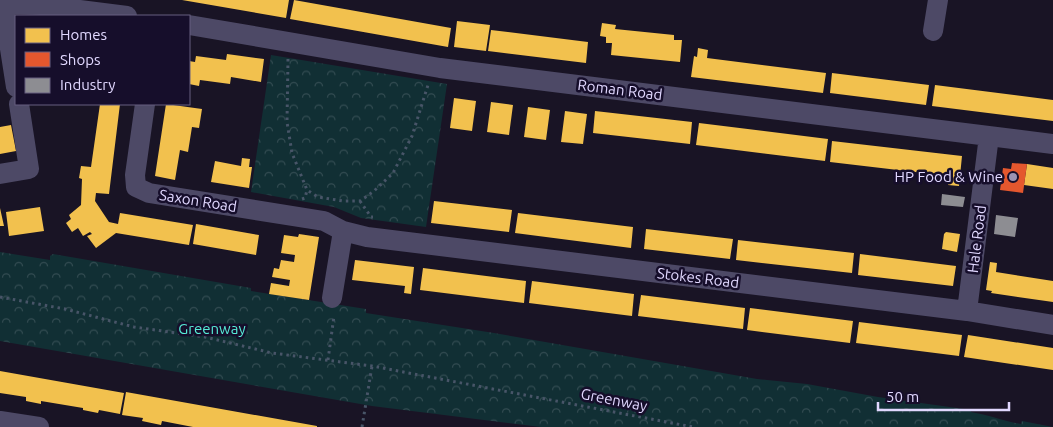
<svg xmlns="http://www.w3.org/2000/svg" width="1053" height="427" font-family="Ubuntu,sans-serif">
<defs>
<pattern id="park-crowns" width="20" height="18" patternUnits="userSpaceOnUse" patternTransform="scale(1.25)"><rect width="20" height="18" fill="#112f34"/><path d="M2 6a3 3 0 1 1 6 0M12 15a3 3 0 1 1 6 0" fill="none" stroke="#334c52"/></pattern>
</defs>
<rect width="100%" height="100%" fill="#191425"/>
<!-- park -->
<path fill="url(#park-crowns)" d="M271 55 447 84 426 227 361 218 334 207 251 192Z
M0 252 50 260V256L53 254 251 288V291L366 309V313L494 333 757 379 807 384 878 397 971 410V412C989 415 1003 421 1021 424L1022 421 1053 427H541L372 406 0 341Z"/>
<!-- homes -->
<path fill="#f2c14e" d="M182 0H289L286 18Z
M294 0 451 28 448 47 290 19Z
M457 21 490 25 486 51 454 47Z
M602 23 616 25 615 29 674 35V40H682L680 62 611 55 612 43H606V37L600 36Z
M491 30 588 42 586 63 488 51Z
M698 48 708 50 707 58 826 73 823 93 691 77 694 56 697 57Z
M227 54 264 59 261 82 231 77 230 84 200 80 199 86 189 84V61L195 62 196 56 226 60Z
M832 73 929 85 926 105 830 93Z
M935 85 1053 100V121L932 106Z
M454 98 476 101 472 131 450 128Z
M491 102 513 105 509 135 487 132Z
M100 104H120L109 194 96 193 95 201 109 222 118 224 120 213 193 225 189 245 116 233 96 248 87 236 92 234 90 232 83 236 78 228 72 232 66 223 71 219 69 215 81 205 82 179 79 178 81 166 91 167Z
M166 104 202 109 199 128 192 127 188 152 180 150 175 180 155 176Z
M528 107 550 110 546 140 524 137Z
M565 111 587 114 583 144 561 142Z
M595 111 692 122 690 144 593 133Z
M699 123 828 139 825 161 696 145Z
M11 125 16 151 0 154V127Z
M832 141 962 156 959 186 948 185 949 176 830 162Z
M242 158 250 159 249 167H252L249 188 211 182 215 161 241 166Z
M1027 164 1053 168V189L1024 185Z
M434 201 512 210 509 232 431 223Z
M40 207 44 231 9 236 6 212Z
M0 208 4 226H0Z
M518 213 633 227 631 248 515 233Z
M196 224 259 235 256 255 193 244Z
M646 229 733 239 730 259 644 249Z
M946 232 960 234 957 252 942 249 944 234Z
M299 234 319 237 309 300 269 294 271 283 289 286 290 280 272 277 274 268 279 269 281 260 294 262 295 255 281 253 284 235 298 237Z
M738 240 854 253 852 273 736 260Z
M860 254 956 266 953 286 858 275Z
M355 260 414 267 411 294 404 293 405 286 352 280Z
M990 262 997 263 996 272 1053 281V302L991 293 992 291 986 290Z
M423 268 526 281 524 303 420 290Z
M532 281 634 294 632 316 529 303Z
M641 295 745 308 743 329 638 316Z
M750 308 853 321 850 343 747 330Z
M859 322 962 335 959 356 856 343Z
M968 335 1053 348V370L964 357Z
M0 371 124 393 120 414 99 410 98 413 83 410V408L41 401V404L26 401V397L0 393Z
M126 392 317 426V427H193L162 421 161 425 142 421 143 418 122 415Z"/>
<!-- shops -->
<path fill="#e4572e" d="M1012 163 1027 164 1023 193 1000 190 1003 168 1011 169Z"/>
<!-- industry -->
<path fill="#8d8d92" d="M942 194 965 197 963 207 941 205Z
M996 215 1018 218 1015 237 994 234Z"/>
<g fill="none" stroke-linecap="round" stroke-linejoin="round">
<!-- path -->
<path stroke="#485568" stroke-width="3" stroke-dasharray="2.5 4" stroke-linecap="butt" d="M288 59 287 122 292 153 307 190 318 197 343 201H360L374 191 393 173 412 136 428 85
M302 199 305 198 307 190
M360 201 371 217H373
M0 297 65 309 134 327 205 337 272 353 372 366 693 427
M328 360 334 316
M362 427 372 366"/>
<!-- minor -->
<path stroke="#4d4966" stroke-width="20" d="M0 4 41 5 127 16
M3 4 16 87
M189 25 440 68 1053 144
M933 31 938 0
M145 104 135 175 136 187 149 193 324 221 343 231 367 237 967 311 1053 325
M0 174 29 169 19 104
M332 298 343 231
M967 311 989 136
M0 421 39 427"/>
</g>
<!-- markers -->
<circle fill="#9b93b3" stroke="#160e2b" stroke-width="2" cx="1013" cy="177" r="5"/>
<g text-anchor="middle" stroke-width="5" stroke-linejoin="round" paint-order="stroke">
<!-- street labels -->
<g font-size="15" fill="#e1d8ff" stroke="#160e2b">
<text transform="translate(620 90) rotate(7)" y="5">Roman Road</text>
<text transform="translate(198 201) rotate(9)" y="5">Saxon Road</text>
<text transform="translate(977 239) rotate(-83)" y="5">Hale Road</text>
<text transform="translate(698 278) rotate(7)" y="5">Stokes Road</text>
<text transform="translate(614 400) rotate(11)" y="5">Greenway</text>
</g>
<!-- poi labels -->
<g font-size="15" fill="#e1d8ff" stroke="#160e2b" text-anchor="end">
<text x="1003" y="182">HP Food &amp; Wine</text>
</g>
<!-- park labels -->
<g font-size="15" fill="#57edd8" stroke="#160e2b">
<text x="212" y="334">Greenway</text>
</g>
</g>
<!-- legend -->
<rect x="15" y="15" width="175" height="90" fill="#160e2b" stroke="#675f80"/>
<rect x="25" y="28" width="25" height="15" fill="#f2c14e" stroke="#675f80"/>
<text x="60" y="40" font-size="15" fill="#e1d8ff">Homes</text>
<rect x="25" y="52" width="25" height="15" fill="#e4572e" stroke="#675f80"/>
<text x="60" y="65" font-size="15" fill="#e1d8ff">Shops</text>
<rect x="25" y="78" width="25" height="15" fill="#8d8d92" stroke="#675f80"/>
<text x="60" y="90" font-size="15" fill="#e1d8ff">Industry</text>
<!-- scale -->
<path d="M878 402v8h131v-8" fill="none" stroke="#e1d8ff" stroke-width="2.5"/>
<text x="886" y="402" font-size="15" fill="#e1d8ff" stroke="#160e2b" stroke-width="4" paint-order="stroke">50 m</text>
</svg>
